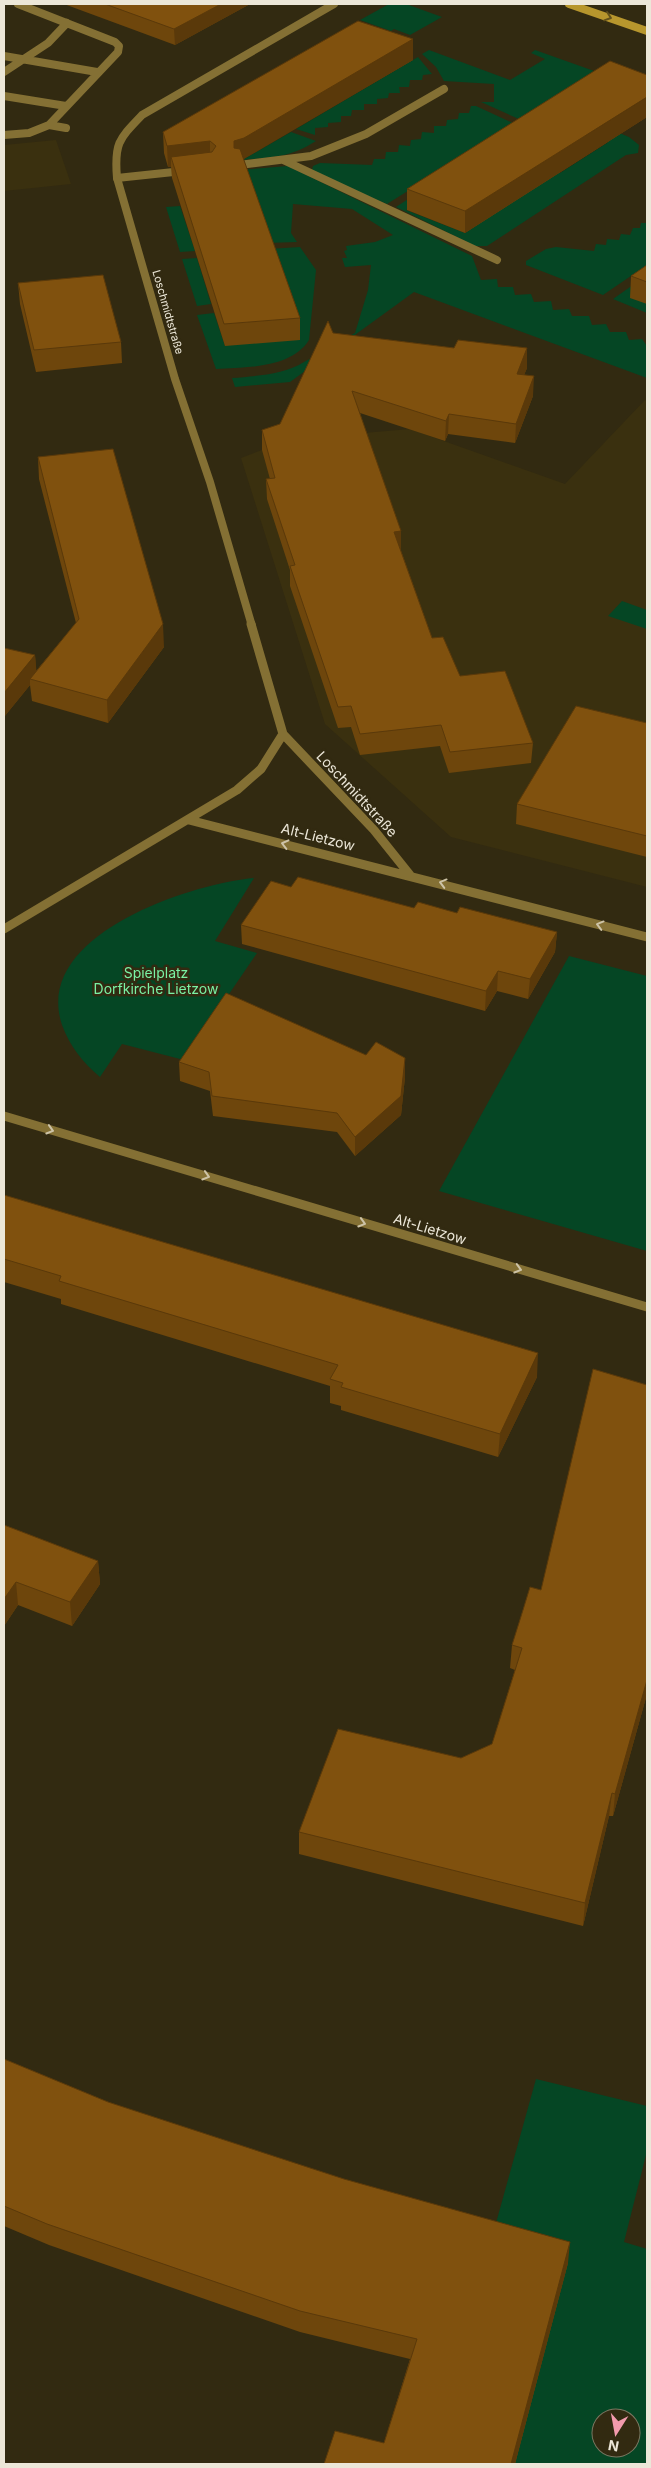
<svg xmlns="http://www.w3.org/2000/svg" width="651" height="2468" font-family="Inter,sans-serif">
<rect width="100%" height="100%" fill="#322a11"/>
<!-- built -->
<path fill="#3a300f" d="M56 140 71 184 4 191V145Z
M645 400 647 401V887L451 837 325 724 241 458 262 450 352 434 410 429 565 484Z"/>
<!-- green -->
<path fill="#054624" fill-rule="evenodd" d="M389 4H406L442 17 410 35 394 29 391 31 360 20Z
M429 50 510 80 545 59 531 53 535 50 597 72 521 120 481 102H494V84L444 81 436 67 422 54Z
M418 57 432 74 423 75 422 80H410L409 87H399L400 93H389L388 98 377 99V104H364V110H352L351 116H341V122L328 123V127L315 128V135L296 129Z
M471 106H476L515 124 387 204 347 188 312 170 313 166 320 163 372 165 374 159H385L386 152H398L399 145 410 146 411 140 421 139 422 132 434 133V126H446L447 120 458 119 459 113H469Z
M291 132 316 141C289 158 273 157 242 160Z
M617 132 629 137 639 145 638 153 626 155 487 246H475L396 207 425 188 434 192 406 210 465 233 556 171 560 173 607 143Z
M288 166 472 256 481 280 497 279 498 287H513L515 295 531 294 534 302 551 301 553 310 569 309 572 316H589L592 325 606 324 610 332H626L629 340 642 339 647 346V378L414 292 290 382 235 387 232 378C255 376 283 375 304 362 321 353 337 342 355 333L368 290 371 265 345 267 342 258H347L344 251 347 250 346 246 375 242 393 235 352 209 293 204 291 233 297 242 266 243 240 170Z
M180 206 195 251 180 252 166 207Z
M641 223H647V265L603 295 526 265V261L546 249 556 247 594 251 596 244 606 245 607 239 619 240 621 234 630 235 633 228H640Z
M300 247 316 270 309 340C291 369 244 367 216 369L197 315 214 313 225 346 268 249Z
M197 258 211 304 197 306 182 259Z
M647 275V313L613 299Z
M622 601 647 610V629L608 616Z
M254 878 215 941 257 953 184 1060 122 1044 100 1077C82 1062 70 1046 62 1025 32 935 190 884 254 878Z
M569 956 647 976V1251L439 1191Z
M536 2079 647 2106V2151L624 2242 647 2249V2464H513L491 2241ZM601 2418H631V2448H601Z"/>
<g fill="none" stroke-linecap="round" stroke-linejoin="round">
<!-- lane -->
<path stroke="#847034" stroke-width="8" d="M18 4 115 42 119 46 118 52 49 125
M4 56 97 72
M4 72 48 43 67 23
M4 96 66 106
M4 135 29 133 49 125 66 128
M283 160 497 260
M239 165 311 156 366 134 444 89
M117 178 183 171"/>
<!-- street-far1 -->
<path stroke="#847034" stroke-width="8" d="M252 626 210 482 175 379 117 178C114 143 119 139 142 115L334 4"/>
<!-- street -->
<path stroke="#847034" stroke-width="9" d="M251 624 283 734 374 830 410 875
M189 820 647 937
M4 929 237 790 261 769 283 734
M4 1116 647 1307"/>
<!-- secondary -->
<path stroke="#b7962d" stroke-width="8" d="M569 4 647 31"/>
</g>
<!-- wall -->
<path fill="#6e460c" d="M64 4H250L175 45Z
M413 39V60L243 159 300 318V340L225 346 172 178 171 167H168L164 153 163 132Z
M647 117 465 233 407 210V189Z
M647 265V304L630 298 631 276Z
M18 283 121 342 122 363 36 372 20 304Z
M333 333 454 348H527V368L524 375 533 396 515 443 448 434 445 441 360 413 401 551 432 638 460 676 533 743 531 763 449 773 440 746 360 755 351 727 338 728 290 586V570L267 499 266 479H270L262 450V430L280 424Z
M38 457 164 647 108 723 32 701 30 685 4 717 35 655 36 671 76 623 39 479Z
M647 723V857L516 824 517 804Z
M414 908 457 913 557 932 555 952 528 999 497 991 485 1011 242 944 241 925Z
M179 1062 405 1077 401 1115 355 1156 337 1132 213 1116 210 1091 180 1081Z
M4 1195 537 1377 498 1457 341 1410V1406L330 1403V1386L61 1304V1299L4 1282Z
M647 1385V1694L613 1816H609L583 1926 299 1854V1832L492 1744 515 1670 510 1668 512 1645Z
M4 1525 98 1561 100 1584 72 1626 18 1605 4 1626Z
M4 2059 108 2102 568 2263 515 2464H324L384 2443 410 2359 300 2332 49 2245 4 2226Z"/>
<!-- shaded-wall -->
<path fill="#5a390a" d="M221 4H250L175 45 174 29Z
M413 39V60L244 159 234 162V141Z
M647 97V117L465 233V211Z
M210 141V162L171 157V167H168L167 146Z
M527 348V368L516 394 517 374Z
M534 376 533 396 515 443 516 424Z
M449 414 448 434 445 441 446 421Z
M401 531V551L394 532Z
M163 624 164 647 108 723 107 700Z
M35 655 37 677 30 679V685L4 717V693Z
M557 932 555 952 528 999 530 979Z
M498 971 497 991 485 1011 486 991Z
M405 1058V1077L401 1115 355 1156V1137Z
M538 1353 537 1377 498 1457 500 1434Z
M98 1561 100 1584 72 1626 70 1602Z
M16 1582 18 1605 4 1626V1599Z
M647 1680V1694L613 1816 615 1794Z
M612 1793 609 1816 583 1926 585 1903Z
M570 2242 568 2263 515 2464H511Z"/>
<!-- building -->
<path fill="#80510e" stroke="#5a390a" d="M105 4H221L174 29Z
M358 21 413 39 244 138 234 141V148L240 149 300 318 224 324 171 157 212 152 216 146 210 141 167 146 163 132Z
M610 61 647 75V97L465 211 407 189Z
M647 265V282L631 276Z
M103 275 121 342 34 350 18 283Z
M328 321 333 333 454 348 458 340 527 348 517 374 534 376 516 424 449 414 446 421 352 391 401 531 394 532 432 638 443 637 460 676 505 671 533 743 450 752 441 725 360 734 351 706 338 707 290 566 295 565 266 479 275 478 262 430 280 424Z
M113 449 163 624 107 700 30 679 79 619 38 457Z
M4 648 35 655 4 693Z
M576 706 647 723V836L517 804Z
M298 877 414 908 418 902 457 913 460 907 557 932 530 979 498 971 486 991 241 925 271 881 291 887Z
M226 993 366 1055 376 1042 405 1058 401 1096 355 1137 337 1113 212 1096 209 1072 179 1062Z
M4 1195 538 1353 500 1434 341 1387 343 1383 330 1379 338 1365 59 1281 61 1276 4 1259Z
M593 1369 647 1385V1680L615 1794 612 1793 585 1903 299 1832 338 1729 461 1758 492 1744 522 1648 512 1645 523 1610 530 1587 541 1590Z
M4 1525 98 1561 70 1602 16 1582 4 1599Z
M4 2059 108 2102 344 2179 570 2242 511 2464H324L335 2431 384 2443 417 2339 300 2311 47 2224 4 2206Z"/>
<!-- one-way arrows -->
<defs><path id="oneway-chevron" d="M-2-3.5L2.5 0L-2 3.5" fill="none" stroke-width="1.6" stroke-linecap="round" stroke-linejoin="round" transform="scale(1.25)"/></defs>
<use stroke="#61501b" href="#oneway-chevron" transform="translate(608 17) rotate(19)"/>
<g stroke="#cdc3a7">
<use href="#oneway-chevron" transform="translate(285 844) rotate(-166)"/>
<use href="#oneway-chevron" transform="translate(443 883) rotate(-165)"/>
<use href="#oneway-chevron" transform="translate(600 925) rotate(-165)"/>
<use href="#oneway-chevron" transform="translate(50 1130) rotate(17)"/>
<use href="#oneway-chevron" transform="translate(206 1176) rotate(17)"/>
<use href="#oneway-chevron" transform="translate(362 1223) rotate(17)"/>
<use href="#oneway-chevron" transform="translate(518 1269) rotate(16)"/>
</g>
<g text-anchor="middle" stroke-width="5" stroke-linejoin="round" paint-order="stroke">
<!-- far-street labels -->
<g font-size="11" fill="#ece7d8" stroke="#322a11">
<text transform="translate(168 312) rotate(74)" y="4">Loschmidtstraße</text>
</g>
<!-- street labels -->
<g font-size="14" fill="#ece7d8" stroke="#322a11">
<text transform="translate(357 794) rotate(47)" y="5">Loschmidtstraße</text>
<text transform="translate(318 837) rotate(14)" y="5">Alt-Lietzow</text>
<text transform="translate(430 1229) rotate(17)" y="5">Alt-Lietzow</text>
</g>
<!-- park labels -->
<g font-size="14" fill="#7af1a4" stroke="#322a11">
<text x="156" y="978">Spielplatz<tspan x="156" dy="16">Dorfkirche Lietzow</tspan></text>
</g>
</g>
<!-- border -->
<rect width="651" height="2468" fill="none" stroke="#ece7d8" stroke-width="10"/>
<!-- north arrow -->
<g transform="translate(616 2433) rotate(191)"><circle r="24" fill="#322a11" stroke="#7c7661"/>
<path d="M0-4L9 19L0 12L-9 19Z" fill="#f29aad"/>
<text y="-8" font-size="14" font-weight="bold" text-anchor="middle" fill="#ece7d8">N</text>
</g>
</svg>
